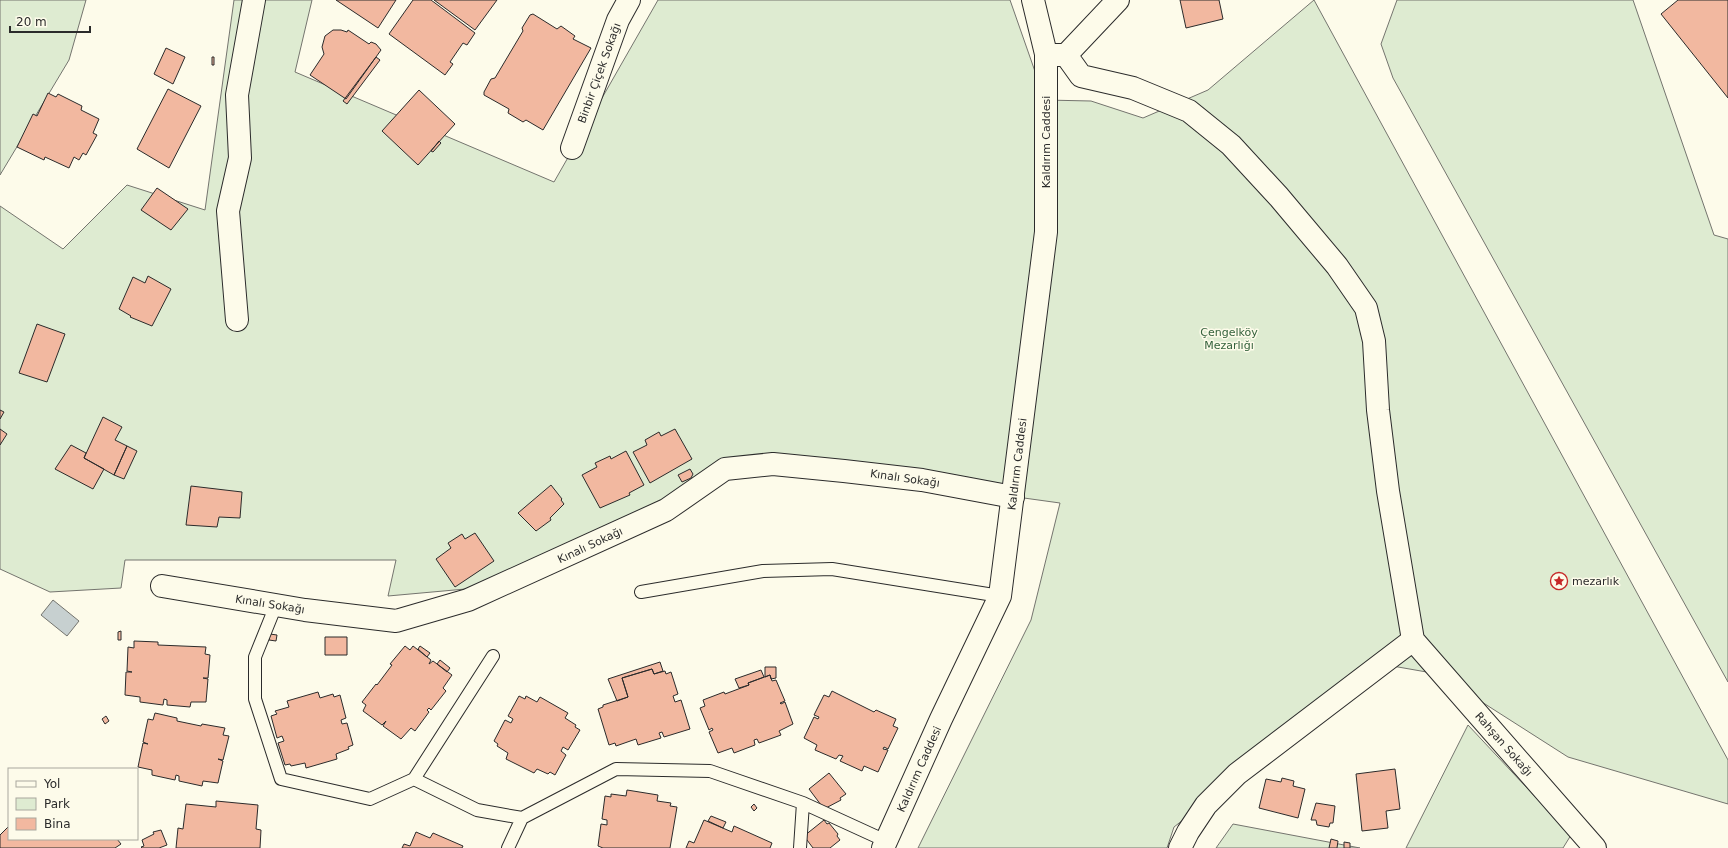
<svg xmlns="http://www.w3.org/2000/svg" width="1728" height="848" font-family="'DejaVu Sans',sans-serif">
<rect width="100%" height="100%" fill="#fdfbea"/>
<!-- green -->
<path fill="#deebd1" stroke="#74746e" d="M0 0H86L69 60 0 175Z
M234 0H312L295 72 554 182 658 0H1010L1045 100 1091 101 1143 118 1208 90 1314 0 1728 760V804L1568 757 1438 674 1381 664 1174 827 1167 848H918L1031 620 1060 503 778 464 674 495 521 584 388 596 396 560H125L121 588 50 592 0 569V206L63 249 127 185 205 210Z
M1397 0H1633L1714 235 1728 239V682L1393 78 1381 44Z
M1468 725 1571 835 1563 848H1406Z
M1233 824 1360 848H1216Z"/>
<!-- water -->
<path fill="#c7d0d0" stroke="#74746e" d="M53 600 79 621 67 636 41 615Z"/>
<!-- building -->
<path fill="#f2b8a0" stroke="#2b2b2b" d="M336 0H396L378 28Z
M413 0H431L475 33 467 45 463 43 450 62 453 64 445 75 389 34Z
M434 0H497L475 30Z
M1180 0H1219L1223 19 1186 28Z
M1678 0H1728V98L1661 14Z
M533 14 557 29 561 26 575 36 573 39 591 48 543 130 526 120 523 122 508 113 509 109 484 95V92L491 79 495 78 523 31 522 28 530 15Z
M333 30H341L347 32 348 30 369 44 371 42 376 44 381 50 346 99 310 75 324 54 322 47 325 36Z
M166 48 185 57 173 84 154 74Z
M212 57H214V65H212Z
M376 57 380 60 347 104 343 101Z
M168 89 201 106 169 168 137 149Z
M419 90 455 124 418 165 382 131Z
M48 93 56 97 58 94 82 106 81 110 99 119 93 133 97 135 86 155 83 153 79 160 74 157 69 168 45 157 44 160 17 147 33 114 37 116Z
M439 141 441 143 433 152 431 151Z
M157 188 188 209 171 230 141 210Z
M148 276 171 289 152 326 130 317 131 316 119 309 133 277 145 283Z
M37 324 65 334 47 382 19 373Z
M0 410 4 412 0 419Z
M103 417 122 427 115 440 127 446 114 475 84 458Z
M0 429 7 434 0 445Z
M675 429 692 459 650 483 633 452 647 445 645 440 659 432 661 436Z
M71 445 86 453 84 458 104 469 93 489 55 469Z
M127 446 137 451 124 479 114 475Z
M626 451 644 485 629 493 630 495 600 508 582 475 597 467 595 463 610 456 611 459Z
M690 469 693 474 691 478 682 482 678 475Z
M551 485 562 499 561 500 564 504 550 518 551 520 536 531 518 513Z
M191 486 242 492 240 518 219 517 217 527 186 525Z
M475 533 494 561 455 587 436 559 451 548 448 543 462 534 465 539Z
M121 631V640H118V632Z
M270 634 277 635 276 641 269 640Z
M325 637H347V655H325Z
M134 641 158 642V645L206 647 205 654 210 655 208 678H203L208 679 206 702H191L190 707 167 705V700L164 699 163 705 140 702V697L125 695 126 672H132L127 671 128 647 134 648Z
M405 646 410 650 413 646 431 660 429 664 433 661 452 675 443 688 446 691 431 710 429 708 427 710 429 712 415 731 411 728 401 739 383 726 386 721 382 725 363 711 366 705 362 702 376 684 377 685 392 665 390 664Z
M420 646 430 653 427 657 418 649Z
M440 660 450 668 447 672 437 664Z
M660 662 663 671 654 674 652 669 622 678 628 697 617 701 608 679Z
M765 667H776V678L771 679 770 675 765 677Z
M652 669 654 674 665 671 666 674 671 672 678 694 673 696 675 702 681 700 690 729 664 737 662 732 659 733 661 738 638 745 636 739 616 746 615 743 609 745 598 709 603 707V705L628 697 622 678Z
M761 670 764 677 748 683 749 685 739 688 735 679Z
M770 675 772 681 776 680 785 701 780 703 781 704 785 702 793 724 779 731 781 735 759 743 757 739 754 740 755 745 734 753 732 748 718 753 709 732 713 730 712 728 709 730 700 708 705 706 703 700 724 692 725 694 749 685 748 683Z
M832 691 874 712 876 710 896 719 893 726 898 728 888 749 884 747 883 749 888 750 878 772 864 766 862 771 840 761 843 756 839 755 836 759 815 750 817 745 804 738 814 717 818 719 819 717 814 715 824 695 829 697Z
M318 692 320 698 333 694 334 697 340 695 346 718 341 720 342 724 347 723 353 745 348 747 349 749 336 754 337 759 306 768 305 763 291 766 290 764 285 765 278 743 284 741 282 736 277 738 271 716 277 714 275 711 289 707 287 701Z
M519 696 525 699 526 696 537 702 540 697 568 713 565 718 576 725 575 727 580 730 568 750 563 747 561 751 566 755 555 775 550 772 548 774 537 769 534 773 506 759 508 753 497 746 498 744 494 741 505 720 511 723 513 719 508 716Z
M155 713 177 718V721L201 726 202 724 225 728 223 735 229 736 223 760 218 759 223 761 218 783 203 781 202 786 179 781V776L176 775 175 780 152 775V770L138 767 143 743 148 744 143 742 148 719 153 720Z
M106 716 109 721 105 724 102 719Z
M1395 769 1400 809 1386 811 1388 828 1362 831 1356 774Z
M829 773 846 794 840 798 841 800 824 809 809 789Z
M1282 778 1294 781 1293 786 1305 789 1298 818 1259 808 1266 779 1281 782Z
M627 790 658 795 657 801 671 803 670 806 677 807 670 848H603L598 846 601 824 607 825V820L602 819 605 796 611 797V794L626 796Z
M216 801 258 805 256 829 261 830 260 848H176L178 828 183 829 186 804 216 807Z
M1316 803 1335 806 1333 823H1330L1329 827 1317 825 1316 820H1311Z
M754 804 757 808 754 811 751 807Z
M711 816 726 822 723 828 708 821Z
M704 820 732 832 734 826 772 843 770 848H686L689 841 694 843Z
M824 820 827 824 829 823 838 834 837 836 840 840 830 848H813L804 836Z
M9 826V839H117L121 844 115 848H0V835Z
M161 830 167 845 159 848H142L141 847 144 846 142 840 154 834 153 832Z
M416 832 430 838 433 833 463 846 462 848H402L404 844 410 846Z
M1331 839 1338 841 1337 848H1329Z
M1344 842 1350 843V848H1344Z"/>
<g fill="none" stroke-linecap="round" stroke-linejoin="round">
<!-- lane casing -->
<g stroke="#2b2b2b" stroke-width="14">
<path id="lane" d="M641 592 763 571 832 569 1000 596
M276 605 255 657V699L281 779 370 799 414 779 477 810 522 818 616 769 710 771 803 803 886 841
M414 779 493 656
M508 848 522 818
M800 848 803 803"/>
</g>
<!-- street casing -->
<g stroke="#2b2b2b" stroke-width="24">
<path id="street" d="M1053 55H1066L1118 0
M1066 55 1081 76 1133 88 1189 111 1231 145 1279 197 1337 266 1366 308 1374 341 1378 410 1388 491 1413 640 1237 774 1206 805 1188 832 1180 848
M572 148 618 20 629 0
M237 320 228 211 240 158 237 95 254 0
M162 586 305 610 396 621 468 600 666 510 725 469 773 464 844 471 922 480 1013 497
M1413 640 1595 848"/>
</g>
<!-- secondary casing -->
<g stroke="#2b2b2b" stroke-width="24">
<path id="secondary" d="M883 848 941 719 1000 596 1046 232V54L1033 0"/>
</g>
<!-- lane -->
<use href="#lane" stroke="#fdfbea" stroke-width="12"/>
<!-- street -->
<use href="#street" stroke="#fdfbea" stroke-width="22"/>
<!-- secondary -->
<use href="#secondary" stroke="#fdfbea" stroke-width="22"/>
</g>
<!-- icons -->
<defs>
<g id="sight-ring" transform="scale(0.9)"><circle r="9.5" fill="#fdfbea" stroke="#c62828" stroke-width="1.5"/><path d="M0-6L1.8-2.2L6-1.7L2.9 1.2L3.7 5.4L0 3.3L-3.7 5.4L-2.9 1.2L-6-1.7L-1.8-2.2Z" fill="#c62828"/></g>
</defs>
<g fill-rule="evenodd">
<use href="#sight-ring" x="1559" y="581"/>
</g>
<g text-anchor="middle" stroke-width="3" stroke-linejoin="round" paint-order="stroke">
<!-- street labels -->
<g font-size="11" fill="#2b2b2b" stroke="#fdfbea">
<text transform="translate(599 73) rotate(-70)" y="4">Binbir Çiçek Sokağı</text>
<text transform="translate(1046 142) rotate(-90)" y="4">Kaldırım Caddesi</text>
<text transform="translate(1017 464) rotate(-83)" y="4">Kaldırım Caddesi</text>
<text transform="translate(905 478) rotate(8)" y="4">Kınalı Sokağı</text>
<text transform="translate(590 545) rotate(-25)" y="4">Kınalı Sokağı</text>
<text transform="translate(270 604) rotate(9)" y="4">Kınalı Sokağı</text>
<text transform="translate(1504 744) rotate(49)" y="4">Rahşan Sokağı</text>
<text transform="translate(919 769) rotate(-66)" y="4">Kaldırım Caddesi</text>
</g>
<!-- park labels -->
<g font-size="11" fill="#34623c" stroke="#fdfbea">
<text x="1229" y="336">Çengelköy<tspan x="1229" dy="13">Mezarlığı</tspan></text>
</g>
<!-- poi labels -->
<g font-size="11" fill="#2b2b2b" stroke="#fdfbea" text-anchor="start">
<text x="1572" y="585">mezarlık</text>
</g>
</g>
<!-- legend -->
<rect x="8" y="768" width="130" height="72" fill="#fdfbea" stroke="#a9a89e"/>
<rect x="16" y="781" width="20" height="6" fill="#fdfbea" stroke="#a9a89e"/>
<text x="44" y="788" font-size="12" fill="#2b2b2b">Yol</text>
<rect x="16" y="798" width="20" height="12" fill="#deebd1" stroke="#a9a89e"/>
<text x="44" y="808" font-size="12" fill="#2b2b2b">Park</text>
<rect x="16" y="818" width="20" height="12" fill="#f2b8a0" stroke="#a9a89e"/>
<text x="44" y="828" font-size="12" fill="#2b2b2b">Bina</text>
<!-- scale -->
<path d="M10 26v6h80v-6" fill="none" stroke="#2b2b2b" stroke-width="2"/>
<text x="16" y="26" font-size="12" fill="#2b2b2b" stroke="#fdfbea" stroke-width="3" paint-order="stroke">20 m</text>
</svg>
